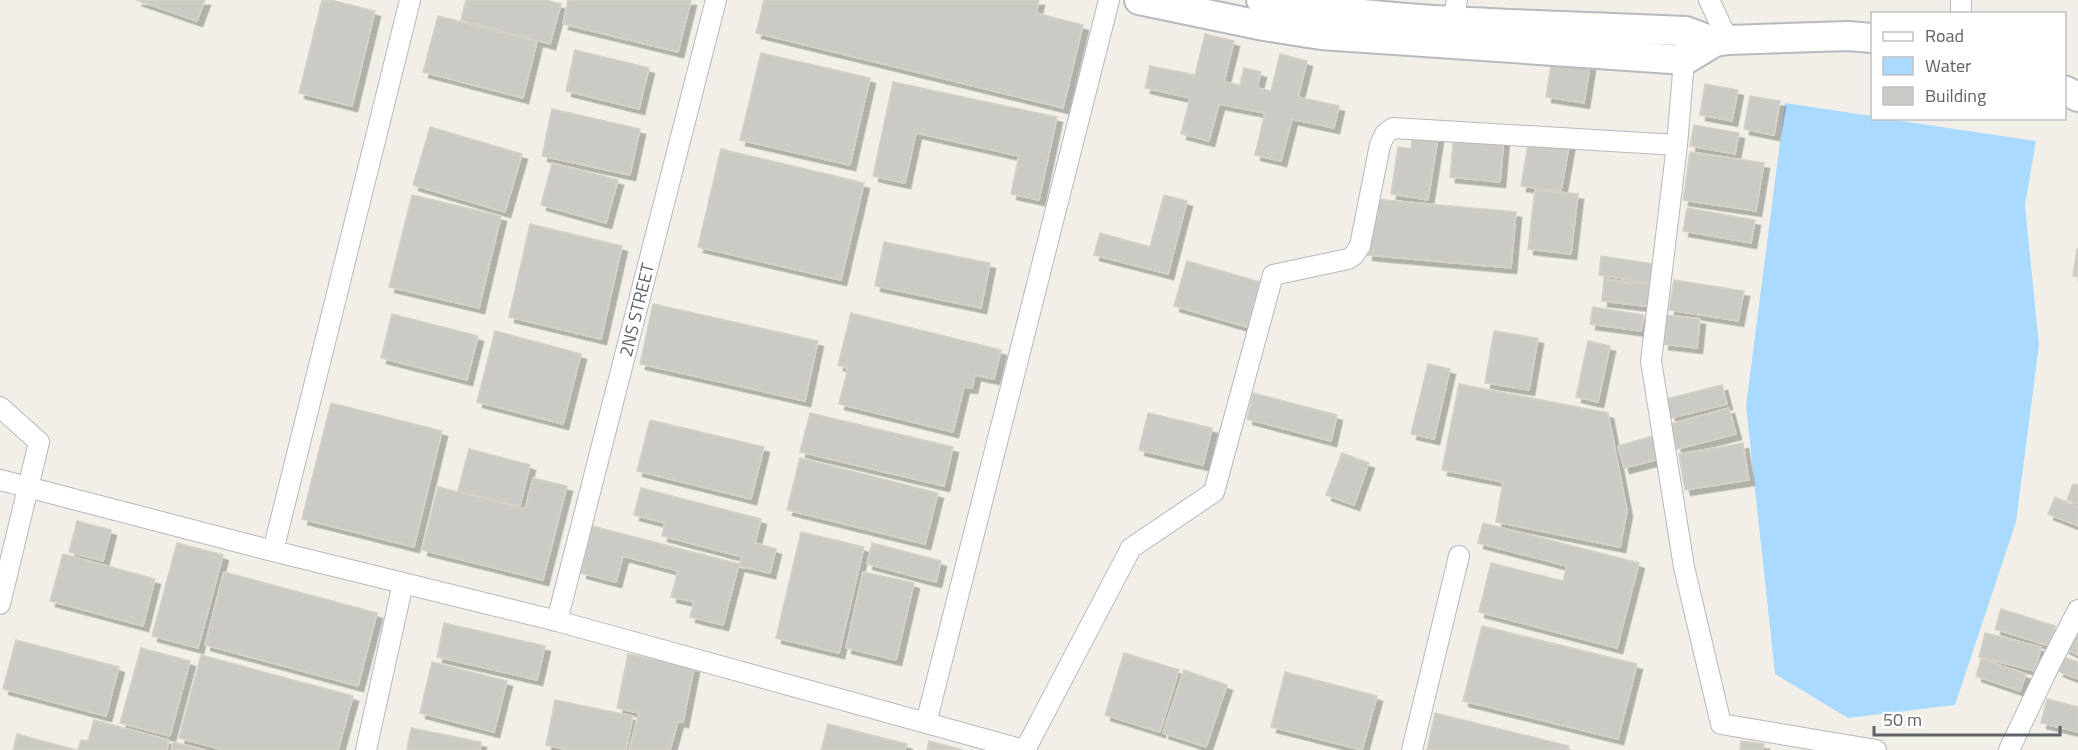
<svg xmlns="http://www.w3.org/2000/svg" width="2078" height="750" font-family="'Titillium Web',sans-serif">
<defs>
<filter id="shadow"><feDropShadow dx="5.5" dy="5.5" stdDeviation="0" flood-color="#0004"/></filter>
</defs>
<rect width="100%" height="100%" fill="#f1efe8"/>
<!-- water -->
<path fill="#aadaff" d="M1785 103 1872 116V118L1888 119 2036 141 2025 205 2039 345 2016 522 1955 705 1848 718 1775 674 1746 406Z"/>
<!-- building -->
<path fill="#cccac5" stroke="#d6d1c6" stroke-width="1.5" filter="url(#shadow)" d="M136 0H205L197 21Z
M322 0H330L375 11 352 106 299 93Z
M466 0H545L561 4 550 44 461 20Z
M568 0H691L678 52 563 24Z
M764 0H1039L1036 13 1083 25 1063 108 756 33Z
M438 16 537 41 523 98 423 72Z
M1205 34 1234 41 1224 82 1240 85 1244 68 1261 72 1257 88 1271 91 1280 54 1307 61 1298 97 1339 106 1334 128 1292 119 1281 161 1255 155 1265 113 1219 104 1209 141 1181 134 1190 98 1145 88 1150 66 1195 75Z
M575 50 649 68 639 109 566 91Z
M761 53 870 78 850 165 740 140Z
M1552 59 1590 65 1584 103 1546 97Z
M893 82 1057 117 1039 200 1011 194 1019 156 916 133 905 183 873 176Z
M1705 84 1738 90 1732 121 1700 115Z
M1750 96 1780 101 1774 135 1744 129Z
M552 109 640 129 630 175 542 156Z
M1694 125 1739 133 1735 154 1690 146Z
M430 127 522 154 505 212 413 185Z
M1454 132 1504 137 1500 182 1450 177Z
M1413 133 1438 137 1428 200 1391 194 1398 147 1411 149Z
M1529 138 1570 141 1561 191 1521 186Z
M721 149 864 183 841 280 698 247Z
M1690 152 1764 163 1756 211 1683 200Z
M552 163 618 180 606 223 541 205Z
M1535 190 1578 194 1571 254 1528 249Z
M412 195 501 216 479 308 389 287Z
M1164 195 1187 201 1168 274 1094 255 1100 233 1150 247Z
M1373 199 1516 212 1511 268 1367 255Z
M1687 208 1755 220 1751 243 1683 231Z
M530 224 622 246 601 339 509 317Z
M884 242 990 263 981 308 875 286Z
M2077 249H2078V277L2073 276Z
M1601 256 1653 264 1650 283 1599 275Z
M1187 261 1260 282 1247 327 1174 306Z
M1604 279 1657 286 1654 307 1602 301Z
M1674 280 1744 291 1738 321 1669 310Z
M653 304 818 341 805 401 640 364Z
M1593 307 1644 315 1641 331 1590 324Z
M851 313 1001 350 994 379 975 375 972 388 964 387 953 432 839 404 848 368 838 365Z
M392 314 478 336 467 380 381 358Z
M1666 315 1700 319 1697 348 1663 344Z
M495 331 581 354 563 424 477 402Z
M1494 331 1538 338 1529 390 1485 383Z
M1588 341 1610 346 1598 402 1576 397Z
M1428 364 1450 369 1434 439 1411 434Z
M1459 384 1608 413 1627 511 1620 547 1496 522 1503 482 1442 470Z
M1722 385 1727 404 1671 418 1666 399Z
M1253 393 1337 415 1331 441 1247 419Z
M331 403 442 431 414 547 302 519Z
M1729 408 1736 434 1677 449 1670 424Z
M810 413 953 447 944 486 800 452Z
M1148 413 1212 428 1203 465 1139 450Z
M650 420 764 447 751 499 637 471Z
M1657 435 1663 458 1624 468 1618 446Z
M1743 443 1749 480 1685 490 1679 454Z
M469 449 530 465 520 506 458 491Z
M1342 453 1369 463 1354 505 1326 495Z
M800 458 938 493 925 544 787 510Z
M533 478 567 486 543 580 422 550 438 487 525 509Z
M2073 484 2078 485V504L2067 500Z
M641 488 761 519 755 543 776 549 770 573 739 566 742 557 662 536 665 523 634 515Z
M2055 497 2078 507V526L2048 514Z
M77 521 111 530 103 561 69 552Z
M1483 523 1639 563 1617 648 1479 612 1491 563 1563 581 1567 566 1478 543Z
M592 526 739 564 723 625 690 617 694 602 671 597 678 571 623 556 616 582 581 573Z
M801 532 864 547 839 653 776 638Z
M177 543 223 555 198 648 152 636Z
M872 543 941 561 936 582 867 564Z
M63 554 155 579 143 626 50 601Z
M224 572 377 613 358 686 205 645Z
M863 572 914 583 896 660 846 648Z
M2001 609 2055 626 2049 646 1995 629Z
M444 623 545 646 537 680 437 657Z
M1482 626 1637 664 1618 739 1463 701Z
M2073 631 2078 634V655L2064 648Z
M1985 633 2041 647 2035 671 1979 657Z
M16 640 119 667 106 716 3 689Z
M141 648 190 661 170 736 120 723Z
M1124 653 1179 670 1160 732 1105 715Z
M628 654 694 667 683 722 678 721 670 750H629L639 713 617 708Z
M201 655 353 696 338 750H224L179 738Z
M2063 657 2078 662V679L2058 671Z
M1981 659 2026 674 2020 691 1976 676Z
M432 662 507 681 494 732 420 713Z
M1184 670 1227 685 1206 747 1163 733Z
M1285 672 1377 696 1362 750 1271 727Z
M2047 699 2078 707V732L2041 723Z
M555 700 633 716 626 750H569L546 745Z
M1435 713 1569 746 1568 750H1427Z
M94 720 169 740 167 750H78L81 740 88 741Z
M828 724 907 744 905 750H821Z
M411 728 481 742 480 750H407Z
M17 734 76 750H13Z
M929 741 963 750H927Z
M1741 741 1764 744 1763 750H1740Z
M173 742 204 750H171Z"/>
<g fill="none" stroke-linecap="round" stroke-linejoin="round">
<!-- minor casing -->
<g stroke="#b5b8bc" stroke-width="22">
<path id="minor" d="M1709 0 1728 40
M1961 14V0
M1453 20 1457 0
M1685 49 1677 145 1651 361 1684 567 1721 724 1876 750
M0 407 39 442 0 604
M0 480 273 551 557 621 1024 750
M273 551 410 0
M557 621 716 0
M926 723 1109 0
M366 750 403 583
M1025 750 1131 548 1214 492 1273 275 1348 259 1354 255 1360 246 1380 145 1385 134 1393 128 1677 145
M1412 750 1459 556
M2009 750 2050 664 2078 610"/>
</g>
<!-- secondary casing -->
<g stroke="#b6babf" stroke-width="32">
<path id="secondary" d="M1139 0 1264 26 1321 35 1685 60 1715 42 1728 40 1848 36 1872 38
M1261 0C1401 25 1545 24 1686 31L1715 42
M2064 90 2078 97"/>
</g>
<!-- minor -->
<use href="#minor" stroke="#fff" stroke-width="20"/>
<!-- secondary -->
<use href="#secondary" stroke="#fff" stroke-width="28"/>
</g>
<g text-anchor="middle" stroke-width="5" stroke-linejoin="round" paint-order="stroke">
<!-- street labels -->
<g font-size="18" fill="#5f6368" stroke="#fff">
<text transform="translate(637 310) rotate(-76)" y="6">2NS STREET</text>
</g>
</g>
<!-- legend -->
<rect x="1871" y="12" width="195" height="108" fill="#ffffff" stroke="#bfc1c3" stroke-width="1.5"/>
<rect x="1883" y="32" width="30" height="9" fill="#ffffff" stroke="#bfc1c3" stroke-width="1.5"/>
<text x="1925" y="42" font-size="18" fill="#5f6368">Road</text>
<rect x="1883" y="57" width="30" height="18" fill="#aadaff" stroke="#bfc1c3" stroke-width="1.5"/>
<text x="1925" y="72" font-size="18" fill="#5f6368">Water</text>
<rect x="1883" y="87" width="30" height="18" fill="#cccac5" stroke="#bfc1c3" stroke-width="1.5"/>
<text x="1925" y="102" font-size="18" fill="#5f6368">Building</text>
<!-- scale -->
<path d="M1874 726v9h186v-9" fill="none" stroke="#5f6368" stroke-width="3"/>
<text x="1883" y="726" font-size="18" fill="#5f6368" stroke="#ffffff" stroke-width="4.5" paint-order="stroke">50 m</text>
</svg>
